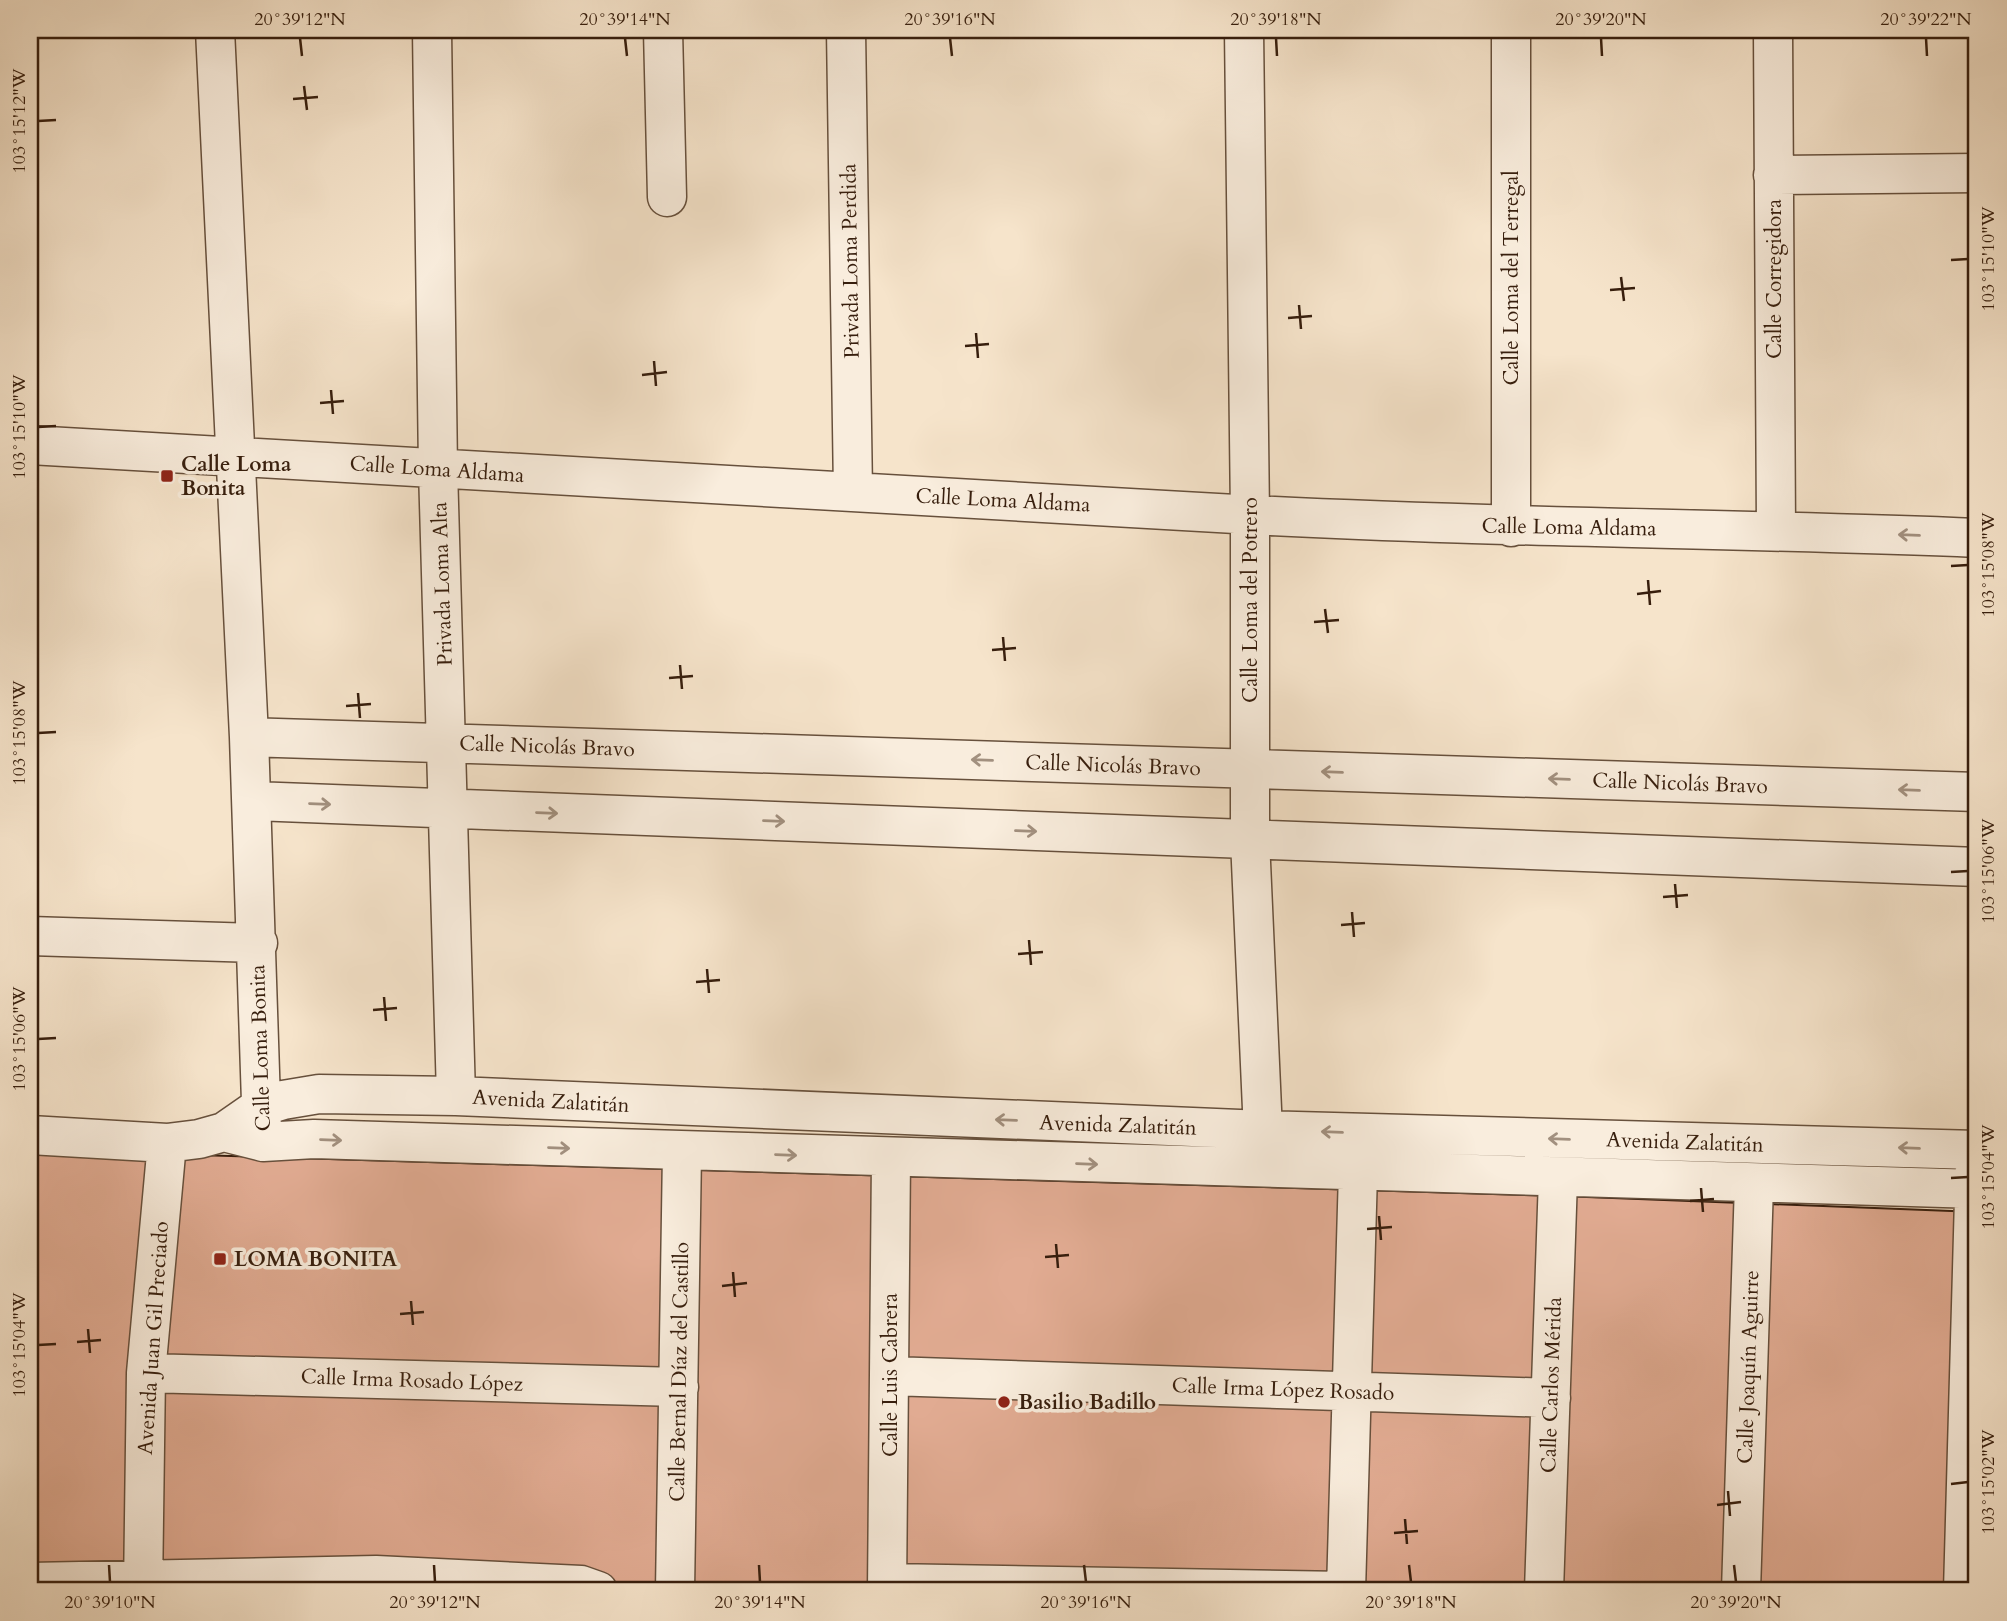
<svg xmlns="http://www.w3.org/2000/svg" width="2007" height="1621" font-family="Cardo,serif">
<rect width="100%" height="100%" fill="#f6e4cb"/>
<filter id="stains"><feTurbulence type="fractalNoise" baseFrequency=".00286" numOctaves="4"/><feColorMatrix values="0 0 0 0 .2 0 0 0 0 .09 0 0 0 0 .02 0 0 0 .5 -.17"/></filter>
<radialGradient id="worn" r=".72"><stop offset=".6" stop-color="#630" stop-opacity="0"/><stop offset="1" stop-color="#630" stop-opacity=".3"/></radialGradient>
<!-- building -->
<path fill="#e1ab92" stroke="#371e0d" stroke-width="2" d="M30 1150 1561 1196 1977 1212V1591H30Z"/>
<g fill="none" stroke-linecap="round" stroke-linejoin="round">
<!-- minor casing -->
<g stroke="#67503c" stroke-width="41">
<path id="minor" d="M215 30 249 737 262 1133
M432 30 438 469 456 1096
M663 30 667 197
M846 30 853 492
M1244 30 1250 515V840L1264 1154
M1773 30 1776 529
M1773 175 1977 173
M30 445C438 465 845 495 1253 515 1494 528 1736 528 1977 538
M1511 527V30
M249 737 1977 792
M252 801 1977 867
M30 936 258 943
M224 1132 263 1142 314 1139 1977 1189
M30 1135 167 1143 199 1139 224 1132 260 1107 283 1100 319 1094 456 1096 1263 1130 1977 1150
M146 1373 679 1387
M890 1376 1551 1398
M30 1582 376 1575 581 1585 598 1591
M889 1583 1346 1591
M143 1591 146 1373 167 1143
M675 1591 682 1152
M887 1591 891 1158
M1346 1591 1358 1172
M1544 1591 1558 1178
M1741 1591 1754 1184
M1963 1591 1975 1163"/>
</g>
<!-- minor -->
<use href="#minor" stroke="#f9eddd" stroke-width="38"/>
</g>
<!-- one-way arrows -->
<defs><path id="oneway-shaft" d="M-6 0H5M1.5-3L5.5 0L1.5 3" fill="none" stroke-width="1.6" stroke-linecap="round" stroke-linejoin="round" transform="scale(1.75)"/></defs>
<g stroke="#a2907f">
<use href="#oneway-shaft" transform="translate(1909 535) rotate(-178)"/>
<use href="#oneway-shaft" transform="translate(982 760) rotate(-178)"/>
<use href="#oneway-shaft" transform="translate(1332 772) rotate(-178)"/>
<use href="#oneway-shaft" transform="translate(1559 779) rotate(-178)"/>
<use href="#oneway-shaft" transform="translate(1909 790) rotate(-178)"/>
<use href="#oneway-shaft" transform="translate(320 804) rotate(2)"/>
<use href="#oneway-shaft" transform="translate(547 813) rotate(2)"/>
<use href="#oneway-shaft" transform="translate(774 821) rotate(2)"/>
<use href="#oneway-shaft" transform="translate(1026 831) rotate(2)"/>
<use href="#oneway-shaft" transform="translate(1006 1120) rotate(-178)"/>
<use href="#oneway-shaft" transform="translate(1332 1132) rotate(-178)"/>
<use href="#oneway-shaft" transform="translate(1559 1139) rotate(-178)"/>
<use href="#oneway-shaft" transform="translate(331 1140) rotate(2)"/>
<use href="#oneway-shaft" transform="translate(559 1148) rotate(2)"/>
<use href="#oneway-shaft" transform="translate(1909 1148) rotate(-178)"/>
<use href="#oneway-shaft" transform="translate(786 1155) rotate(2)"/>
<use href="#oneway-shaft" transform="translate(1087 1164) rotate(2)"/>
</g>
<!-- ticks -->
<path fill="none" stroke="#371e0d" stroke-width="2.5" d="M300 38 302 56M625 38 627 56M950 38 952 56M1276 38 1277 56M1601 38 1602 56M1926 38 1927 56M304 86 307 110M293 99 318 97M38 121 56 120M1951 260 1968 259M1621 277 1624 301M1610 290 1635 288M1299 305 1301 329M1288 318 1312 316M976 333 978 358M965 346 989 344M654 361 656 386M642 375 667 372M331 390 333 414M320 403 344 401M38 427 56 426M1951 566 1968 565M1648 580 1650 605M1637 594 1661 591M1325 609 1328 633M1314 622 1339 620M1003 637 1005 661M992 650 1016 648M680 665 682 689M669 678 693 676M358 693 360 718M346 706 371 704M38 733 56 732M1951 872 1968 871M1675 884 1677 908M1663 897 1688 895M1352 912 1354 937M1341 925 1365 923M1029 940 1031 965M1018 954 1043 952M707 969 709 993M696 982 720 980M384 997 386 1021M373 1010 397 1008M38 1039 56 1038M1951 1178 1968 1177M1701 1188 1703 1212M1690 1201 1714 1199M1379 1216 1381 1240M1367 1229 1392 1227M1056 1244 1058 1268M1045 1257 1069 1255M733 1272 735 1297M722 1286 747 1283M411 1301 413 1325M400 1314 424 1312M88 1329 90 1353M77 1342 101 1340M38 1345 56 1344M1951 1484 1968 1482M1728 1491 1730 1516M1717 1505 1741 1502M1405 1519 1407 1544M1394 1533 1418 1531M109 1565 110 1582M434 1565 435 1582M759 1565 760 1582M1084 1565 1086 1582M1409 1565 1411 1582M1734 1565 1736 1582"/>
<!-- markers -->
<g fill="#8f2418" stroke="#f9eddd" stroke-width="2.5">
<rect x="160" y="469" width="14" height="14" rx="3.5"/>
<rect x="213" y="1252" width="14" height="14" rx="3.5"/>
<circle cx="1004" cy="1402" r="7"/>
</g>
<g text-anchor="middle" stroke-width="7" stroke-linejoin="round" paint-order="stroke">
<!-- street labels -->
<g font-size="21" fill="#371e0d" stroke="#f9eddd">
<text transform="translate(850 261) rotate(-91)" y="7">Privada Loma Perdida</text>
<text transform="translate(1511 278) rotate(-90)" y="7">Calle Loma del Terregal</text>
<text transform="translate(1774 279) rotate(-90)" y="7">Calle Corregidora</text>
<text transform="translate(437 469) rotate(4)" y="7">Calle Loma Aldama</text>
<text transform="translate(1003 500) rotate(3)" y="7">Calle Loma Aldama</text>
<text transform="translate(1569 527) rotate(1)" y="7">Calle Loma Aldama</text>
<text transform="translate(442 584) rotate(-92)" y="7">Privada Loma Alta</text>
<text transform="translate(1250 600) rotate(-90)" y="7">Calle Loma del Potrero</text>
<text transform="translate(547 746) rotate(2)" y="7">Calle Nicolás Bravo</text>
<text transform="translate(1113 765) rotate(2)" y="7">Calle Nicolás Bravo</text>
<text transform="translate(1680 783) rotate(2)" y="7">Calle Nicolás Bravo</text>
<text transform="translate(260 1048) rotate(-92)" y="7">Calle Loma Bonita</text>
<text transform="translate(551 1101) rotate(3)" y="7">Avenida Zalatitán</text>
<text transform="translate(1118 1125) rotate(2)" y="7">Avenida Zalatitán</text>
<text transform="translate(1685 1142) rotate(2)" y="7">Avenida Zalatitán</text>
<text transform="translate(153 1338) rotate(-86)" y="7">Avenida Juan Gil Preciado</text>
<text transform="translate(1748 1367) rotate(-88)" y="7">Calle Joaquín Aguirre</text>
<text transform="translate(679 1372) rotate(-89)" y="7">Calle Bernal Díaz del Castillo</text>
<text transform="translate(890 1375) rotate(-90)" y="7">Calle Luis Cabrera</text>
<text transform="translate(412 1380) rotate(2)" y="7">Calle Irma Rosado López</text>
<text transform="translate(1551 1385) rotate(-88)" y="7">Calle Carlos Mérida</text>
<text transform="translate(1283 1389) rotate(2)" y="7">Calle Irma López Rosado</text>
</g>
<!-- poi labels -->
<g font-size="21" font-weight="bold" fill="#371e0d" stroke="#f9eddd" text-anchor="start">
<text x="181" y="471">Calle Loma<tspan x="181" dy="24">Bonita</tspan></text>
<text x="234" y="1266">LOMA BONITA</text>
<text x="1018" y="1409">Basilio Badillo</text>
</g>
</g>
<!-- margin -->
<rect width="2007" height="1621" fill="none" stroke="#f6e4cb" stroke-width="77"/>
<rect x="38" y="38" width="1930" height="1544" fill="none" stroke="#371e0d" stroke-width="2.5"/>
<g font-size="18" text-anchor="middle" fill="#371e0d">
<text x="300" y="25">20°39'12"N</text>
<text x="625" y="25">20°39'14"N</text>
<text x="950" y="25">20°39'16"N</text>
<text x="1276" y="25">20°39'18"N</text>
<text x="1601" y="25">20°39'20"N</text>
<text x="1926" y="25">20°39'22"N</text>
<text transform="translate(19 121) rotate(-90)" y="6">103°15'12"W</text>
<text transform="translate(1988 259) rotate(-90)" y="6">103°15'10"W</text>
<text transform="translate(19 427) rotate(-90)" y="6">103°15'10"W</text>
<text transform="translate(1988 565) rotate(-90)" y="6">103°15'08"W</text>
<text transform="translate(19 733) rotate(-90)" y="6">103°15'08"W</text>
<text transform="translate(1988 871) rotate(-90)" y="6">103°15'06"W</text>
<text transform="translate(19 1039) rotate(-90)" y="6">103°15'06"W</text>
<text transform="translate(1988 1177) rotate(-90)" y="6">103°15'04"W</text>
<text transform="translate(19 1345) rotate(-90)" y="6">103°15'04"W</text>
<text transform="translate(1988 1482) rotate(-90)" y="6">103°15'02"W</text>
<text x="110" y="1608">20°39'10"N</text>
<text x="435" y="1608">20°39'12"N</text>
<text x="760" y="1608">20°39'14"N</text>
<text x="1086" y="1608">20°39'16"N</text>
<text x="1411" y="1608">20°39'18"N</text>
<text x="1736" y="1608">20°39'20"N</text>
</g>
<rect width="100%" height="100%" filter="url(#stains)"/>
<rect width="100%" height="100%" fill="url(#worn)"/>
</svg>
